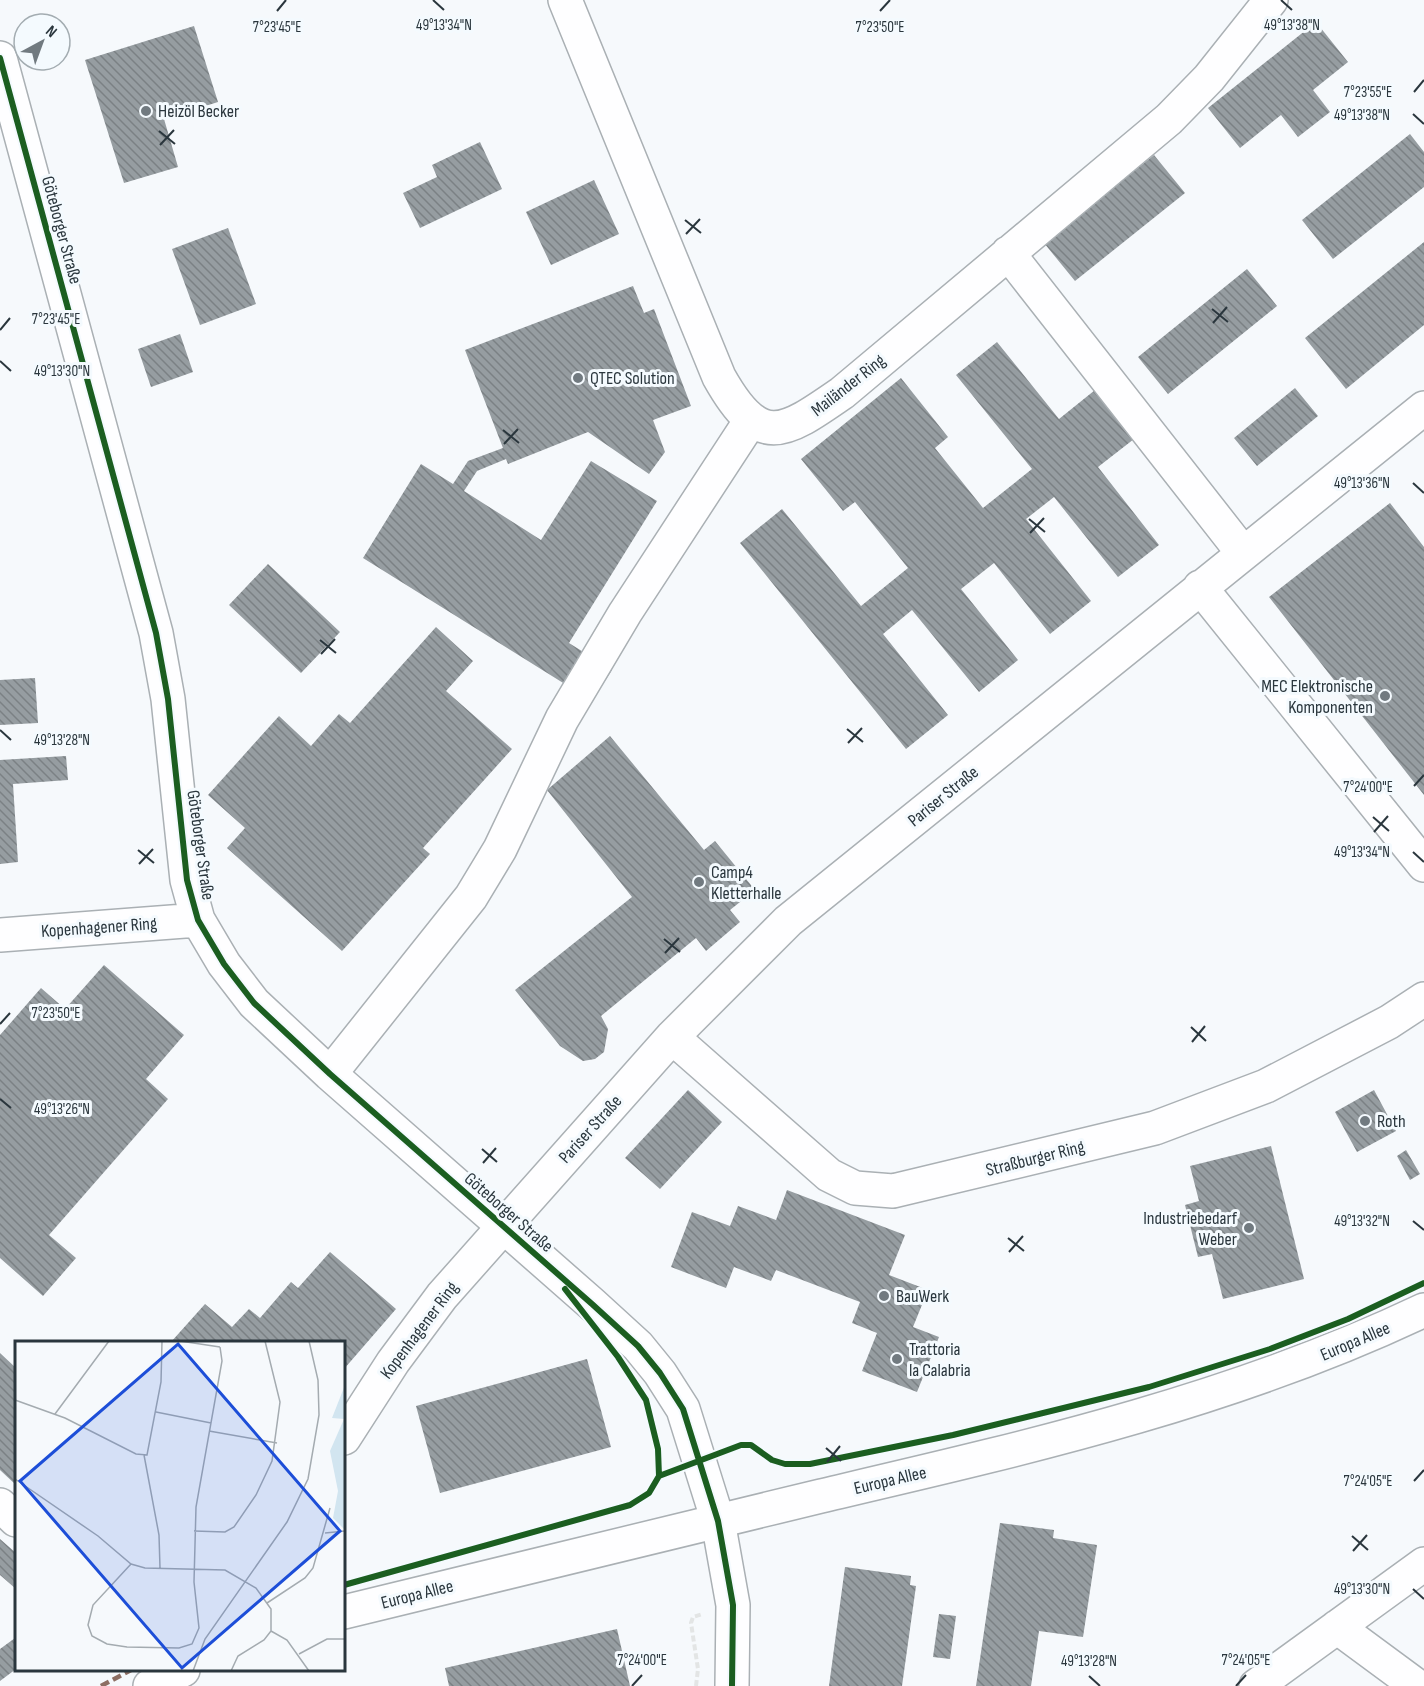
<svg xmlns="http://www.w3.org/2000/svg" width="1424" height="1686" font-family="'Sofia Sans Condensed',sans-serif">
<defs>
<pattern id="building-back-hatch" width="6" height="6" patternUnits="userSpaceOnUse" patternTransform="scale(1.5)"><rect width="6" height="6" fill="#969da1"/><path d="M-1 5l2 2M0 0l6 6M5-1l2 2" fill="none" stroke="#7b8184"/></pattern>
</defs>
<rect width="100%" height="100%" fill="#f6f9fc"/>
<!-- building -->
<path fill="url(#building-back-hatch)" d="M1316 22 1348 62 1313 90 1330 112 1298 137 1281 115 1240 148 1208 108Z
M194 26 218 102 164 119 178 167 124 183 85 60Z
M1410 134 1424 152V187L1333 259 1302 220Z
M480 142 502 189 420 228 403 193 437 177 432 165Z
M1154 155 1185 193 1075 281 1044 243Z
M594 180 619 234 551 265 526 212Z
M228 228 256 304 200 325 172 249Z
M1424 242V325L1346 389 1305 338Z
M1247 269 1277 306 1168 394 1138 357Z
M633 286 644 313 654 309 691 406 653 420 665 452 649 474 588 432 508 464 506 459 477 471 464 491 541 540 591 461 657 501 569 643 612 670 592 701 363 558 421 464 453 484 468 461 503 448 465 350Z
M180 334 193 372 151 387 138 349Z
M997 342 1059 419 1095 390 1134 439 1098 467 1159 545 1118 577 1054 497 1026 519 1091 601 1050 634 994 563 961 589 1018 660 979 692 912 610 883 634 948 715 906 749 740 543 782 509 861 606 908 568 855 502 843 511 801 459 901 378 948 437 935 448 983 508 1032 469 956 375Z
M1295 388 1318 416 1257 466 1234 438Z
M1390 503 1424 547V795L1269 597Z
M268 564 340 632 301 673 229 605Z
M436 627 473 661 446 691 512 749 423 848 430 854 342 951 227 848 245 828 208 795 279 716 311 746 339 714 350 723Z
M35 678 38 723 0 725V680Z
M610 736 704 850 715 841 755 890 730 910 740 922 706 951 696 938 601 1016 608 1029 604 1052 595 1059 583 1061 560 1046 515 990 632 897 547 790Z
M66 756 68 780 13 784 18 862 0 864V760Z
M104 965 184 1035 146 1079 168 1099 49 1235 76 1258 43 1296 0 1258V1035L41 988 65 1009Z
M688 1090 722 1122 660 1189 625 1158Z
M1374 1090 1396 1131 1357 1152 1335 1112Z
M1271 1146 1304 1279 1223 1299 1212 1254 1198 1257 1185 1205 1199 1201 1190 1166Z
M1406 1150 1420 1174 1410 1180 1397 1156Z
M787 1190 905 1235 889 1275 928 1290 913 1327 939 1337 917 1392 862 1371 877 1333 852 1323 860 1302 776 1270 771 1281 734 1267 726 1288 671 1267 692 1212 730 1226 738 1206 776 1220Z
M330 1252 396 1309 344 1369V1342H171L205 1304 232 1327 249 1309 260 1318 291 1282 298 1288Z
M0 1353 16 1368V1485L0 1470Z
M587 1359 611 1447 440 1493 416 1406Z
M1000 1523 1054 1530 1053 1538 1097 1545 1083 1637 1039 1631 1031 1686H976Z
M0 1539 16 1553V1589L0 1575Z
M845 1567 911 1576 910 1585 916 1586 902 1686H829Z
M939 1614 956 1616 950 1659 933 1657Z
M617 1629 630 1686H449L445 1668Z
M15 1638 16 1669 0 1681V1649Z"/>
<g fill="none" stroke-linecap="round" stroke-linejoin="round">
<!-- minor casing -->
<g stroke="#aab0b4" stroke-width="36">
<path id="minor" d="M565 0 719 377C760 450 783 434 842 393L1169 119 1209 78 1271 0
M0 58 156 633 168 699 187 880 198 920 224 964 254 1003 330 1074 592 1304 638 1346 660 1373 683 1409 718 1521 733 1605 732 1686
M1008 253 1243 553
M1200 587 1424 865
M0 935 198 920
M672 1037 829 1175 855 1188 893 1191 1155 1128 1266 1086 1389 1022 1424 999
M330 1074 471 897 500 849 562 719 625 613 751 420
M344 1438 393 1362 442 1296 672 1037 788 921 1424 408
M0 1505 16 1520
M1337 1627 1417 1686
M1256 1686 1424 1564"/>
</g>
<!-- major casing -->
<g stroke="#aab0b4" stroke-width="36">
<path id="major" d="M344 1612C503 1573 662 1534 821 1496 1026 1448 1233 1401 1424 1310
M150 1686 183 1670"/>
</g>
<!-- path -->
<path stroke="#e3e5e5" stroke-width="4" stroke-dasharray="6 3" stroke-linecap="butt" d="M696 1686 698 1669 691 1623 693 1617 703 1614"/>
<!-- minor -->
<use href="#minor" stroke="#fefeff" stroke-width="33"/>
<!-- major -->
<use href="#major" stroke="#fefeff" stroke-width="33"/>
<!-- quiet -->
<path stroke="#8d6e63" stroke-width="4.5" stroke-dasharray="9 4.5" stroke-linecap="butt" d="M101 1686 131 1670"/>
<!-- cycleway casing -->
<g stroke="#f4fafe" stroke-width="10">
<path id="cycleway" d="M0 58 156 633 168 699 187 880 198 920 224 964 254 1003 330 1074 592 1304 638 1346 660 1373 683 1409 718 1521 733 1605 732 1686
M659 1476 741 1445H751L772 1460 785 1464H810L953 1435 1149 1387 1270 1349 1348 1319 1424 1283
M344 1585 630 1505 649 1493 659 1476 658 1449 646 1400 618 1357 565 1289"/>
</g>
<!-- cycleway -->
<use href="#cycleway" stroke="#1b5e20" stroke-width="6"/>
</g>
<!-- ticks -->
<path fill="none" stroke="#2a363d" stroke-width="2" d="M433 0 444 10M1281 0 1292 10M277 11 286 0M880 11 890 0M1414 92 1424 80M1413 114 1424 124M159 131 175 144M160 145 174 130M685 220 701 233M686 234 700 219M1212 309 1228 322M1213 323 1227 307M0 330 10 318M0 361 11 371M503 430 519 443M504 444 518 429M1413 483 1424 493M1029 519 1045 532M1030 533 1044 518M320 640 336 653M321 654 335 639M847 729 863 742M0 730 11 740M848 743 862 728M1414 786 1424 775M1373 817 1389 831M1374 832 1388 816M138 850 154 863M1413 852 1424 862M139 864 153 849M664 939 680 952M665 953 679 938M0 1024 10 1013M1191 1027 1206 1041M1192 1042 1205 1026M0 1099 11 1108M482 1149 497 1162M483 1163 496 1148M1413 1221 1424 1230M1008 1238 1024 1251M1009 1252 1023 1236M826 1448 841 1461M827 1462 840 1446M1414 1481 1424 1470M1352 1536 1368 1550M1353 1551 1367 1535M1413 1589 1424 1599M1089 1676 1100 1686M632 1686 642 1675M1236 1686 1246 1675"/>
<!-- markers -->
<g fill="#717a80" stroke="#f4fafe" stroke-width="2">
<circle cx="146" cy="111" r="6"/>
<circle cx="578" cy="378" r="6"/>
<circle cx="1385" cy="696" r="6"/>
<circle cx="699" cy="882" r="6"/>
<circle cx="1365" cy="1121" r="6"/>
<circle cx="1249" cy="1228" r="6"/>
<circle cx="884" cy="1296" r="6"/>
<circle cx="897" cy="1359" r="6"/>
</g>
<g text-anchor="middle" stroke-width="6" stroke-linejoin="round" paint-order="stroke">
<!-- poi labels -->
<g font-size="18" fill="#2a363d" stroke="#f4fafe" text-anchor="start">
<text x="158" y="117">Heizöl Becker</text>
<text x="590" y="384">QTEC Solution</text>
<text x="1373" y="692" text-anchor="end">MEC Elektronische<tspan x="1373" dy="21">Komponenten</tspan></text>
<text x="711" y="878">Camp4<tspan x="711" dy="21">Kletterhalle</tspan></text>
<text x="1377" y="1127">Roth</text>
<text x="1237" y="1224" text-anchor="end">Industriebedarf<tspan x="1237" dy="21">Weber</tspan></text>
<text x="896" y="1302">BauWerk</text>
<text x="909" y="1355">Trattoria<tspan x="909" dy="21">la Calabria</tspan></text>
</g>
<!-- street labels -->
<g font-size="18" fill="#2a363d" stroke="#f4fafe">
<text transform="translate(62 230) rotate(75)" y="6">Göteborger Straße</text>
<text transform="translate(848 385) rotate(-38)" y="6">Mailänder Ring</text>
<text transform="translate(943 796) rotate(-39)" y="6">Pariser Straße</text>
<text transform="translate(201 845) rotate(82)" y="6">Göteborger Straße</text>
<text transform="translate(99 927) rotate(-4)" y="6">Kopenhagener Ring</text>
<text transform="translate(590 1129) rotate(-48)" y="6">Pariser Straße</text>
<text transform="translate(1035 1158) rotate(-14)" y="6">Straßburger Ring</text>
<text transform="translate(509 1212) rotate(41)" y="6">Göteborger Straße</text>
<text transform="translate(419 1330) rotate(-53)" y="6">Kopenhagener Ring</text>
<text transform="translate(1355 1341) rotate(-23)" y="6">Europa Allee</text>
<text transform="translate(890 1480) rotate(-13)" y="6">Europa Allee</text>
<text transform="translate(417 1594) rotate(-14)" y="6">Europa Allee</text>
</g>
</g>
<!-- overview -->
<g transform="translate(15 1341)">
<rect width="330" height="330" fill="#f6f9fc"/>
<path d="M330 44V189L318 177 323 150 315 110 329 78 317 77Z" fill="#d2e5f0"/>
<path fill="none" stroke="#a4abb0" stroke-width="1.5" d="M165 0 205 6M0 59 50 77 121 113 132 114 146 41 147 0M141 71 196 82M40 73 94 0M194 90 262 102M129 114 144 194 145 227M0 138 83 195 116 223 130 227 210 229 241 247 256 268V290L249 299 223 315 216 330M179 190 210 191 219 186 241 154 257 120 265 61 250 0M310 192 330 190M116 223 78 264 73 284 77 295 92 303 112 306 164 307 177 303 184 287 179 241 181 166 207 20 205 6M252 262 290 237 298 227 315 167M256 290 272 299 294 330M284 313 312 298H330M178 330 190 298 272 181 293 138 304 74 303 39 294 0"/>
<path fill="#1d4ed8" fill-opacity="0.15" stroke="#1d4ed8" stroke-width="3" d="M163 3 325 190 167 327 5 140Z"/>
<rect width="330" height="330" fill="none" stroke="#2a363d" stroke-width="3"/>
</g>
<g font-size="15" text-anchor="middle" fill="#2a363d" stroke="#f4fafe" stroke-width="6" stroke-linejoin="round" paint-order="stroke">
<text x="444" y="30">49°13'34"N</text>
<text x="1292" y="30">49°13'38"N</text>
<text x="880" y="32">7°23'50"E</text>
<text x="277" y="32">7°23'45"E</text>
<text x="1368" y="97">7°23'55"E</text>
<text x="1362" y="120">49°13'38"N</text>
<text x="56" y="324">7°23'45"E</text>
<text x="62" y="376">49°13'30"N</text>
<text x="1362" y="488">49°13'36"N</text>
<text x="62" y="745">49°13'28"N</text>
<text x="1368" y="792">7°24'00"E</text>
<text x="1362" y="857">49°13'34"N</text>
<text x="56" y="1018">7°23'50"E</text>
<text x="62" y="1114">49°13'26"N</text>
<text x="1362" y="1226">49°13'32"N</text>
<text x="1368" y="1486">7°24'05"E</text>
<text x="1362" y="1594">49°13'30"N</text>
<text x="642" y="1665">7°24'00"E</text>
<text x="1246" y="1665">7°24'05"E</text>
<text x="1089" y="1666">49°13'28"N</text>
</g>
<!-- north arrow -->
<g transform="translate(42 42) rotate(41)"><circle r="28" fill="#f4fafe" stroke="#a3acb1" stroke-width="1.5"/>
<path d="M0-4.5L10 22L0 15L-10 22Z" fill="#717a80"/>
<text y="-9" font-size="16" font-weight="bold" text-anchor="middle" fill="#2a363d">N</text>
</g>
</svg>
